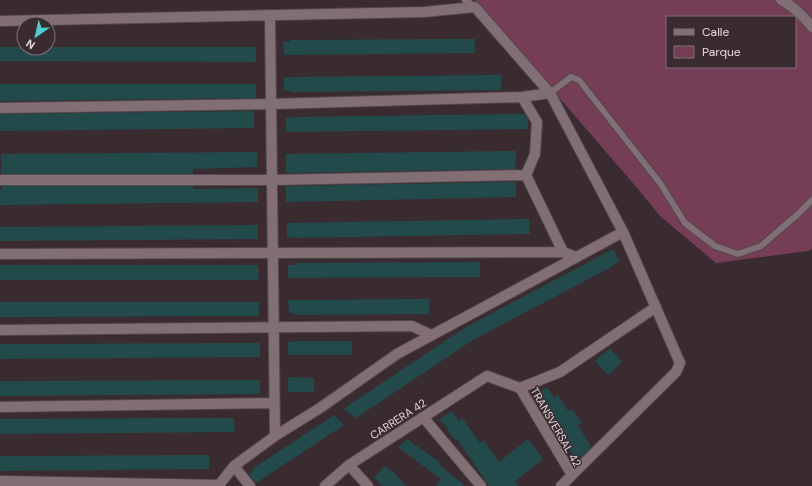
<svg xmlns="http://www.w3.org/2000/svg" width="812" height="486" font-family="'DM Sans',sans-serif">
<rect width="100%" height="100%" fill="#3a2b31"/>
<!-- green -->
<path fill="#753e56" fill-rule="evenodd" d="M475 0H812V249L808 251 716 263 660 216 638 189ZM667 17H795V67H667Z"/>
<!-- building -->
<path fill="#224a4b" d="M456 39H475V53L284 55 283 41 290 42V40Z
M0 47H24V48H48V47H256V62L0 61Z
M501 75V90L290 92V90L284 91V77Z
M0 84H256V98L0 101Z
M254 111V128L0 131V114Z
M518 114H525L528 120V129L286 132V118H292V117Z
M516 151 515 169 286 173V154Z
M257 152V167L193 169V174H1V154Z
M516 182V197L286 202V186Z
M2 186H193V189L258 188V202L0 205V190H2Z
M529 219 530 234 293 238V237H287V223Z
M258 225V239L0 241V227Z
M613 249 620 261 614 264 615 265 473 340 356 418 343 409 466 327Z
M480 262V277L288 278V265H295V263Z
M0 265H258L259 280H0Z
M429 299V314L295 315V313H289L288 300Z
M0 302H259V316L0 317Z
M295 341H352V355H288V342H295Z
M260 343V357L0 359V344Z
M610 348 622 362 608 375 595 361Z
M288 377 314 378V392H288Z
M260 380V394L0 396V381Z
M547 387 554 398 558 395 568 411 572 409 582 422 578 425 591 447 582 456 576 459 551 423 553 422 536 395Z
M452 411 459 421 462 418 480 443 484 440 499 462 528 439 543 459 515 481 518 486H489L457 439 455 440 440 419Z
M334 415 344 425 256 483 249 475 253 471 252 469Z
M158 418H234L235 432 0 434V419Z
M408 439 412 443 440 462 438 464 464 485 463 486H436L441 479 398 447Z
M209 455V469L0 471V456Z
M385 466 390 471 392 470 406 486H382L374 477Z"/>
<g fill="none" stroke-linecap="round" stroke-linejoin="round">
<!-- lane casing -->
<g stroke="#54474c" stroke-width="8">
<path id="lane" d="M465 0 474 6
M550 93 571 77 579 80 660 183 685 223 715 246 738 254 761 246 798 214 812 200"/>
</g>
<!-- street casing -->
<g stroke="#54474c" stroke-width="12">
<path id="street" d="M781 0C793 6 804 17 812 27
M270 16 275 436
M0 21 424 12 475 7 550 93 623 232 680 363 676 372 572 475
M522 97 537 122 535 154 526 175 563 252
M0 108 271 104 522 97 550 93
M0 180H272L526 175
M1 254 563 252 576 257
M0 330 412 326 431 335
M520 388 560 372 656 307
M0 407 274 403
M423 417 481 486
M349 465 368 486
M234 466 250 486
M0 481 219 485 234 466 275 436 320 408 397 354 623 232
M325 486 349 465 487 376 520 388 572 475 561 486"/>
</g>
<!-- lane -->
<use href="#lane" stroke="#816f75" stroke-width="6"/>
<!-- street -->
<use href="#street" stroke="#816f75" stroke-width="10"/>
</g>
<g text-anchor="middle" stroke-width="3" stroke-linejoin="round" paint-order="stroke">
<!-- street labels -->
<g font-size="11" fill="#e4dadd" stroke="#3a2b31">
<text transform="translate(398 419) rotate(-33)" y="4">CARRERA 42</text>
<text transform="translate(556 427) rotate(60)" y="4">TRANSVERSAL 42</text>
</g>
</g>
<!-- legend -->
<rect x="666" y="16" width="130" height="52" fill="#3a2b31" stroke="#7e7176"/>
<rect x="674" y="29" width="20" height="6" fill="#816f75" stroke="#7e7176"/>
<text x="702" y="36" font-size="12" fill="#e4dadd">Calle</text>
<rect x="674" y="46" width="20" height="12" fill="#753e56" stroke="#7e7176"/>
<text x="702" y="56" font-size="12" fill="#e4dadd">Parque</text>
<!-- north arrow -->
<g transform="translate(36 36) rotate(214)"><circle r="19" fill="#3a2b31" stroke="#7e7176"/>
<path d="M0-3L7 15L0 10L-7 15Z" fill="#52cdcf"/>
<text y="-6" font-size="11" font-weight="bold" text-anchor="middle" fill="#e4dadd">N</text>
</g>
</svg>
